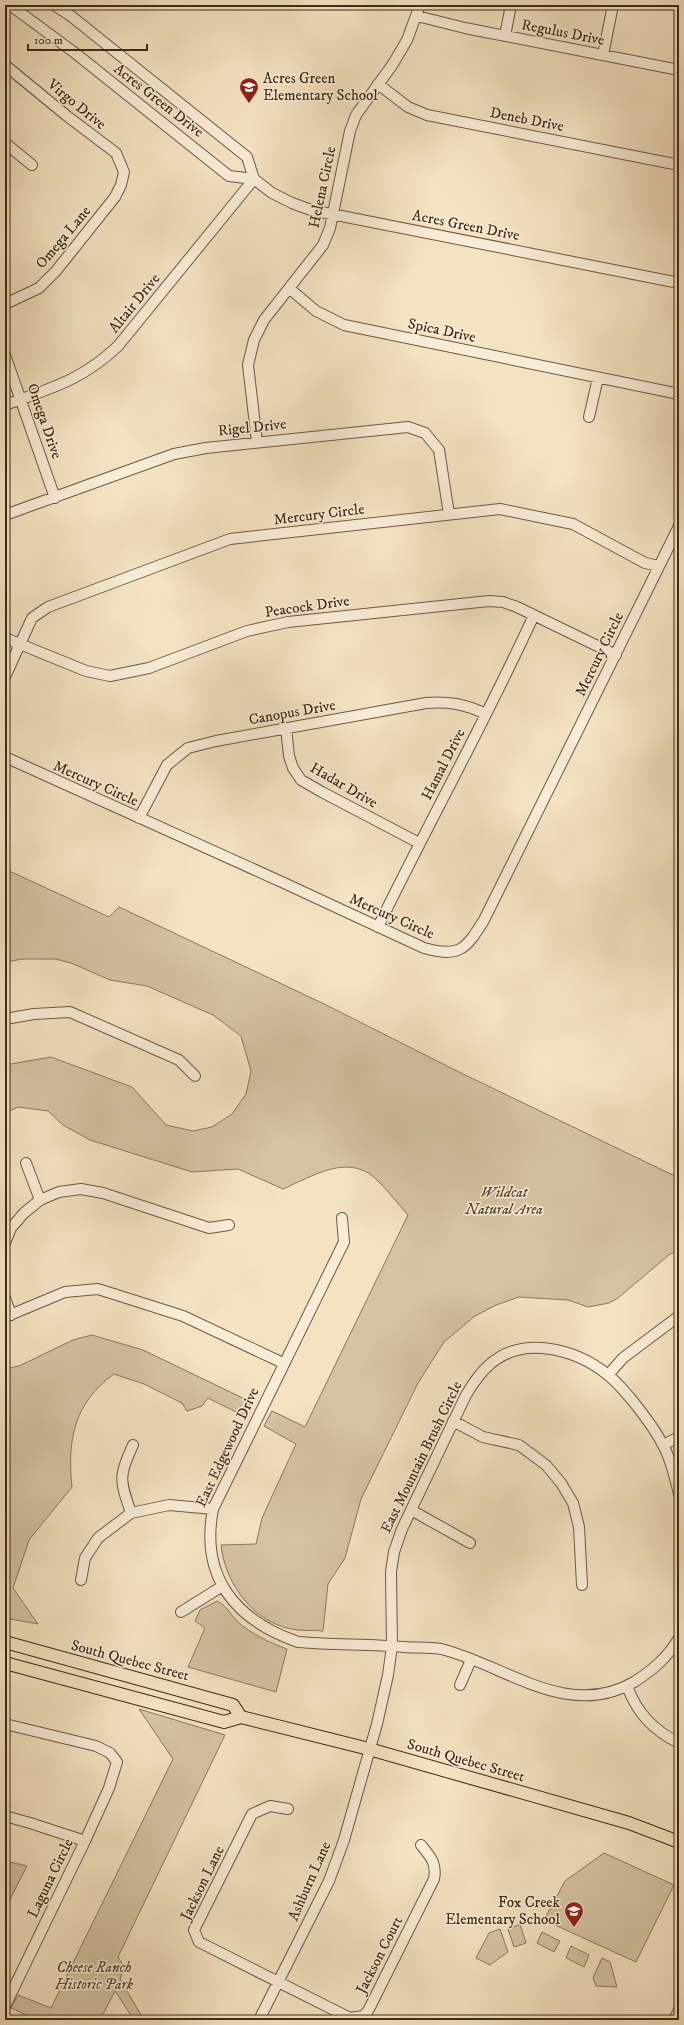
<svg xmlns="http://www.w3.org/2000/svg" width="684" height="2025" font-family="'IM FELL DW Pica',serif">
<rect width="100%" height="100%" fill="#f4e2c1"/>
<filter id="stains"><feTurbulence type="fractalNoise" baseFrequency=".005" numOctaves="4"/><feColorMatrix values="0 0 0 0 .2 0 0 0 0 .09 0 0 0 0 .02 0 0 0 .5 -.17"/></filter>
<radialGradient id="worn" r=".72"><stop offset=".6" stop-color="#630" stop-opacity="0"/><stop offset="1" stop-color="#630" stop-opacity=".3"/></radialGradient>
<!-- green -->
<path fill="#d5c3a4" stroke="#89775e" d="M5 869 109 917 119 907 322 1003 459 1072 679 1178V1251L670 1254 618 1298 609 1303 588 1307 568 1300 519 1297 496 1305 475 1316 444 1342 418 1383 361 1499 345 1558 328 1584 323 1631C315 1630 306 1631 298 1630 256 1626 225 1585 221 1545L256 1544 262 1518 296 1444 264 1426 272 1411 305 1427 408 1215C397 1203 387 1189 375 1178 347 1153 311 1177 283 1189L238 1169 192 1172 90 1140 63 1125 48 1111 18 1107 5 1113V1065L51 1057 132 1087 166 1125 193 1131 212 1127 232 1114 246 1094 251 1071 241 1036 213 1015 147 986 110 980 71 963 55 959H23L5 962Z
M92 1335 143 1350 251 1402 244 1416 208 1398 202 1406 187 1411 182 1403 144 1384 114 1374C74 1403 67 1440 72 1487L29 1540 13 1588 38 1624 5 1618V1369L19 1366 73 1340Z
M217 1601C226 1605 231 1615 237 1621 251 1634 270 1643 287 1649L276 1692 188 1667 205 1628 195 1621 200 1610Z
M139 1709 225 1735 118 1957 124 1967 120 1979 144 2020H134L115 1991 100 2020H37L11 2008 18 1995 51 2008 173 1759Z
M604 1853 674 1885 636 1962 544 1920 565 1881Z
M5 1861 27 1866 5 1909Z
M520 1924 526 1943 514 1947 508 1929Z
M500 1929 508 1952 490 1965 476 1958 489 1933Z
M542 1932 560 1941 554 1952 537 1943Z
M571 1946 589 1955 584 1967 566 1958Z
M602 1958 610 1962 617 1987 596 1986 593 1978Z"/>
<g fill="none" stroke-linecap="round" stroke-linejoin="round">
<!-- minor casing -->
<g stroke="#6b5942" stroke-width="12">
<path id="minor" d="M10 5 75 53 229 176 254 179 272 193 292 203 311 210 679 283
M54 5 71 16 247 157 254 179
M417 16 465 28 679 70
M505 36 511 5
M603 55 613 5
M5 65 67 116 116 153 124 172 121 185 115 197 56 271 39 288 5 304
M378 84 408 107 427 115 679 165
M5 143 32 165
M290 289 316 311 344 325 679 394
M5 355 55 498
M5 405C51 388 81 381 118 346L254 179
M589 417 598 378
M257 442 248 365 254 340 264 320 323 245 330 228 350 131 356 115 393 64 407 40 420 5
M5 515 174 454 206 448 408 427 425 433 439 450 449 514
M5 638 86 671 110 676 149 668 247 631 288 622 489 601 503 602 517 607 616 655
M5 677 32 618 48 607 230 539 500 509 573 524 645 563 659 566
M286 728 289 756 293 768 301 780 322 792 419 843
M5 757 284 883 424 948C460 958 466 949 484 920L679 526
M139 818 167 765 188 748 216 741 426 703C448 701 465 704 486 714
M378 927C429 822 486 720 534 615
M5 1019 34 1014 70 1012 179 1060 195 1076
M26 1163 40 1200
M342 1218 344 1242 213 1509C200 1577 235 1620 298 1642 333 1645 369 1644 404 1647 416 1648 429 1647 441 1649 504 1664 567 1721 634 1682 653 1670 667 1658 679 1638
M5 1243 11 1228 24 1213 40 1200 59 1192 81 1189 103 1193 209 1228 229 1225
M5 1298 11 1315
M5 1317 65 1292 98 1289 183 1316 283 1363
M608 1375 623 1358 679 1316
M453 1421 483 1437 519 1445 546 1465 561 1483 573 1503 579 1527 582 1585
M663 1445 679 1437
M411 1510 470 1543
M131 1513C120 1480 118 1477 133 1445
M81 1580 85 1558 98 1538 131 1513 169 1505 213 1509
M181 1612 221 1587
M460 1685 471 1660
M627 1686C637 1713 653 1730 679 1743
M5 1724 96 1746 110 1753 117 1762 109 1788 85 1841 5 2006
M288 1809 270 1806 252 1814 194 1930 199 1942 350 2018 363 2016 368 2011 434 1879C437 1864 431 1857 421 1845
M5 1816 30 1823 85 1841
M259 2020 329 1881 344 1840 377 1724 388 1675 392 1646 391 1572 394 1552 402 1529 466 1395C472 1385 479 1374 488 1366 522 1334 576 1349 608 1375 626 1390 652 1424 663 1445 671 1459 675 1478 679 1494
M674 2020 679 2010"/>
</g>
<!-- major casing -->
<g stroke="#3d2b18" stroke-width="14">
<path id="major" d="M5 1642 233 1705 241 1717
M5 1663 224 1722 241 1717 369 1749 629 1823 679 1842"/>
</g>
<!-- minor -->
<use href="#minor" stroke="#f8ecd7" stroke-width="10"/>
<!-- major -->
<use href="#major" stroke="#f4e2c1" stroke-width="12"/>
</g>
<!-- icons -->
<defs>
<g id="school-pin" transform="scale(1)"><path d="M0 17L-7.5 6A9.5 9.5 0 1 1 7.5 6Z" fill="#8f2418" stroke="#f8ecd7"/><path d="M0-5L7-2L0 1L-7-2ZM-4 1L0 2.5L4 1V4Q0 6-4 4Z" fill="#fff"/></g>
</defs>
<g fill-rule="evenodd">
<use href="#school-pin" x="249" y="87"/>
<use href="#school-pin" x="574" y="1911"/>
</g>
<g text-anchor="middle" stroke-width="3" stroke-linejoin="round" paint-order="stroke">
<!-- street labels -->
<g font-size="15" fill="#3d2b18" stroke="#f8ecd7">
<text transform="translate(563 32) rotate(11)" y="5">Regulus Drive</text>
<text transform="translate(159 100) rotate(38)" y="5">Acres Green Drive</text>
<text transform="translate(77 104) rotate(39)" y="5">Virgo Drive</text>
<text transform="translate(527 119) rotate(11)" y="5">Deneb Drive</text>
<text transform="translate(322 187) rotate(-78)" y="5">Helena Circle</text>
<text transform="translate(466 225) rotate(11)" y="5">Acres Green Drive</text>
<text transform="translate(63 237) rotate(-50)" y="5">Omega Lane</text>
<text transform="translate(134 303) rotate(-51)" y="5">Altair Drive</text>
<text transform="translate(442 330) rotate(12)" y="5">Spica Drive</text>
<text transform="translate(45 421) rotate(71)" y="5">Omega Drive</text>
<text transform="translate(252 427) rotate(-6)" y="5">Rigel Drive</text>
<text transform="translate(319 514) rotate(-7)" y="5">Mercury Circle</text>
<text transform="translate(307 606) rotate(-8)" y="5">Peacock Drive</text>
<text transform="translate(599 654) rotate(-64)" y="5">Mercury Circle</text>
<text transform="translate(292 712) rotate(-10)" y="5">Canopus Drive</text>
<text transform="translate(443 764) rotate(-63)" y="5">Hamal Drive</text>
<text transform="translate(96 783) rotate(24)" y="5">Mercury Circle</text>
<text transform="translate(344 785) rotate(30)" y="5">Hadar Drive</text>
<text transform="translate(392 916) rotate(24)" y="5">Mercury Circle</text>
<text transform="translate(227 1447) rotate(-65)" y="5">East Edgewood Drive</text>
<text transform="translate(421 1457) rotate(-64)" y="5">East Mountain Brush Circle</text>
<text transform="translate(130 1660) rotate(15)" y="5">South Quebec Street</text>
<text transform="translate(466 1760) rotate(16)" y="5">South Quebec Street</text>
<text transform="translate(50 1878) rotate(-64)" y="5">Laguna Circle</text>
<text transform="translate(309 1881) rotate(-66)" y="5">Ashburn Lane</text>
<text transform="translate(202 1883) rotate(-64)" y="5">Jackson Lane</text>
<text transform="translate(379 1955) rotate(-63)" y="5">Jackson Court</text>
</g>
<!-- poi labels -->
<g font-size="15" fill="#3d2b18" stroke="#f8ecd7" text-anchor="start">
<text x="263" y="83">Acres Green<tspan x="263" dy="17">Elementary School</tspan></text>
<text x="560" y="1907" text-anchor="end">Fox Creek<tspan x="560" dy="17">Elementary School</tspan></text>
</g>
<!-- park labels -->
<g font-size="15" font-style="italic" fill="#5b4934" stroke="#f8ecd7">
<text x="504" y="1197">Wildcat<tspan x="504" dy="17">Natural Area</tspan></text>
<text x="94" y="1972">Cheese Ranch<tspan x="94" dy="17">Historic Park</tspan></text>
</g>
</g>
<!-- margin -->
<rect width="684" height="2025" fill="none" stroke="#f4e2c1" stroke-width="20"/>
<rect x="6" y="6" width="672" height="2013" fill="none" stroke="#3d2b18" stroke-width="2"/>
<rect x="10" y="10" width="664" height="2005" fill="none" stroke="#3d2b18"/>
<!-- scale -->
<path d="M28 44v6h119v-6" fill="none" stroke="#3d2b18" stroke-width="2"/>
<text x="34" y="44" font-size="12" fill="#3d2b18" stroke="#f8ecd7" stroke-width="3" paint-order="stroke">100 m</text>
<rect width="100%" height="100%" filter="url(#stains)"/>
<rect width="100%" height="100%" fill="url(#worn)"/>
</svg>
